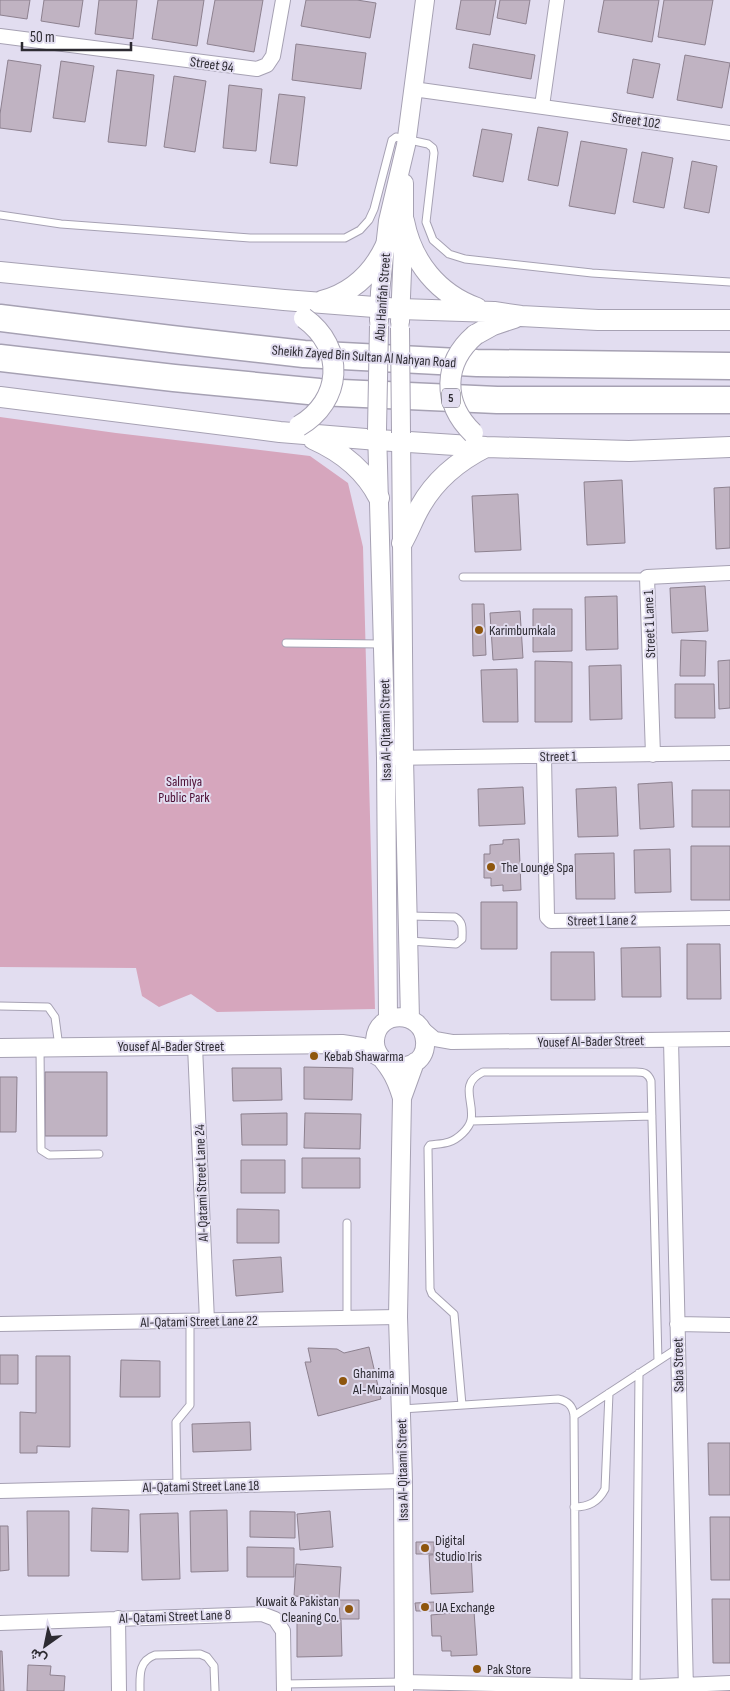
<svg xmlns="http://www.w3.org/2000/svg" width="730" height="1691" font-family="'Sofia Sans Condensed',Vazirmatn,sans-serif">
<rect width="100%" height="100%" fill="#e2ddf0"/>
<!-- green -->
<path fill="#d6a6bd" d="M0 417 116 433 310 456 348 483 363 547 375 1009 217 1012 191 994 159 1007 142 996 136 968 0 967Z"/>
<!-- building -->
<path fill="#c0b3c2" stroke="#8d818f" d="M0 0H30L27 19 0 15Z
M44 0H83L79 27 41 21Z
M99 0H137L133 39 95 34Z
M158 0H204L197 46 152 39Z
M215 0H263L254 52 207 44Z
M306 0H357L376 3 370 38 301 26Z
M461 0H496L490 35 456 29Z
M500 0H530L526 24 497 18Z
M604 0H659L652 42 598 32Z
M664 0H713L705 45 658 37Z
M296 44 366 53 361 89 292 80Z
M473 44 535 55 531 79 469 68Z
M685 55 730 63 722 108 677 100Z
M633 59 660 64 653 98 627 93Z
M8 60 41 65 31 132 0 128V114Z
M61 61 94 66 85 122 53 118Z
M117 70 154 75 146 146 108 142Z
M174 76 206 81 195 152 164 147Z
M229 85 262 89 256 151 223 148Z
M279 94 305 97 297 166 270 163Z
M538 127 568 132 558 186 528 180Z
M482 129 512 134 503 182 473 176Z
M581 141 627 149 615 214 569 206Z
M642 152 673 158 664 208 633 202Z
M692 161 717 166 709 213 684 208Z
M622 480 625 543 587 545 584 482Z
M730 487V548L716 549 714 488Z
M518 494 521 550 475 552 472 496Z
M705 586 708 631 672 633 670 588Z
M617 596 618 649 586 650 585 597Z
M472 604H484L486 655 473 656Z
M533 609H572V651L533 652Z
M520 611 523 658 493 660 490 613Z
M681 640 706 641 705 676H680Z
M730 660V708L719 709 718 661Z
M535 661 572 662V722H535Z
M621 665 622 719 590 720 589 666Z
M517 669 518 722H483L481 670Z
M675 684H714L715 718H675Z
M672 782 674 827 640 829 638 784Z
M523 787 525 824 479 826 478 789Z
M616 787 618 836 578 837 576 789Z
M692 790H730V827H692Z
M519 839 521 890 503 891V885L491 886V878H484V854H490V845L503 844V840Z
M691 846H730V900H691Z
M670 849 671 892 635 893 634 850Z
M614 853 615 899H576L575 854Z
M481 902H517V949H481Z
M687 944H720L721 999H687Z
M660 947 661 997H622L621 948Z
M551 952H594L595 1000H551Z
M304 1067 353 1068 352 1100 304 1099Z
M232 1068H281L282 1100 233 1101Z
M45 1072H107V1136H45Z
M0 1077H17L16 1132H0Z
M287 1113V1145H242L241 1114Z
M305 1113 361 1114 360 1149 304 1148Z
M302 1158H360V1188H302Z
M241 1160H285V1193H241Z
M237 1209 279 1210V1243H237Z
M281 1257 283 1292 236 1296 233 1260Z
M369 1347 381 1399 318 1416 305 1362H311L308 1348 337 1349 344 1353Z
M0 1355H18V1384H0Z
M36 1356H70V1447L37 1446V1453H20V1412L36 1413Z
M121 1360 160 1361V1397H120Z
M250 1422 251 1450 193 1452 192 1424Z
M708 1443H730V1495H709Z
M92 1508 129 1510 128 1552 91 1551Z
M227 1510 228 1571 191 1572 190 1511Z
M27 1511H69V1576H28Z
M250 1511 295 1512V1538L250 1537Z
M330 1511 333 1547 300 1550 297 1514Z
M178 1513 180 1579 142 1580 140 1514Z
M710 1517H730V1580H711Z
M0 1526H8L9 1570 0 1571Z
M416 1542H434V1554H416Z
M247 1547 294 1548V1577H247Z
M471 1553 473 1592 431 1594 429 1555Z
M296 1564 341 1567 339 1599 294 1596Z
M712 1599H730V1663H713Z
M339 1600H359V1619H340Z
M434 1602V1611H416L415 1603Z
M474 1611 477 1655 451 1656V1651H442L441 1636H432L431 1615Z
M297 1620H341L342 1656 297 1657Z
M0 1651H2L4 1691H0Z
M28 1665 51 1666 50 1675 65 1676 64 1691H27Z"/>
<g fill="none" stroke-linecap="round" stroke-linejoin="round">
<!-- service casing -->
<g stroke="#a6a1b3" stroke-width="9">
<path id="service" d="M0 215 61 224 250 238H345L360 230 369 220 374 209 392 140 396 137 428 144 433 148 434 153 426 222 433 240 449 254 465 259 592 273 730 282
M463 577H647
M286 643 382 644
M409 916 455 917C464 922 462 930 462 939L456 944 409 941
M0 1006 48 1007 55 1017 59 1047
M40 1048 41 1150 49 1155 99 1154
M471 1121 652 1116
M347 1318V1223
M462 1405 454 1314 432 1294 430 1289 428 1148 430 1145C437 1144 443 1144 449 1142 458 1139 469 1129 471 1120 475 1102 458 1084 483 1072H636C644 1072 648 1073 651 1081L658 1361
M402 1409 558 1399C568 1401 573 1406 574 1416L576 1688
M574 1416 678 1348
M177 1487 176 1422 190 1405V1321
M574 1507C589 1507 598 1502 605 1489L609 1393
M284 1684 403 1682
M636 1687 639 1373
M140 1691C140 1676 138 1661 155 1655L200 1654 207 1657 214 1666 215 1691"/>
</g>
<!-- minor casing -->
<g stroke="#a6a1b3" stroke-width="16">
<path id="minor" d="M0 36 257 69 267 65 273 56 283 0
M413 89 730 133
M542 106 557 0
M653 755 647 577 730 573
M544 756 547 917 551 921 730 918
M386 758 730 753
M422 1028 435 1039 452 1042 730 1039
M671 1040 686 1691
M195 1046 207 1321
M0 1324 398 1317
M677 1324 730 1325
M0 1491 403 1481
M118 1618 119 1691
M0 1623 262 1614 275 1619 283 1631 284 1691
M403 1682 636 1687 730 1683"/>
</g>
<!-- tertiary casing -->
<g stroke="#a6a1b3" stroke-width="20">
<path id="tertiary" d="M379 321 380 292 388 221 406 145 425 0
M400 322 404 221V183
M377 430 386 758 388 1019
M401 433 404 758 410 1019
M0 1048 342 1044 362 1047 379 1057
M385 1062C403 1072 427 1064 425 1041 423 1010 377 1009 375 1040 374 1053 384 1060 390 1070 396 1079 399 1088 402 1098
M404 1691 403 1481 398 1317 402 1098 415 1062"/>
</g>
<!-- secondary casing -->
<g stroke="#a6a1b3" stroke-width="22">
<path id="secondary" d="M404 221C412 262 438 294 477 308
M0 272 284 300 400 309 494 312 521 316 598 320H730
M322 301C352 293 373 273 386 245
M475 335 493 325 514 318
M0 397 280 432 378 440 486 447 629 451 730 447
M313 439C340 451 365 470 379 498
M402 543C409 531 413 519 420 507 435 480 458 461 486 447"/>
</g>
<!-- motorway casing -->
<g stroke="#a6a1b3" stroke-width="29">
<path id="motorway" d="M0 318 171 339 304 354 477 363 730 366
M0 358 174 378 319 392 497 400H730"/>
</g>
<!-- service -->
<use href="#service" stroke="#fff" stroke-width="7"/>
<!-- minor -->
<use href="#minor" stroke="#fff" stroke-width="14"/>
<!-- tertiary -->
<use href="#tertiary" stroke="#fff" stroke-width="18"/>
<!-- secondary -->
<use href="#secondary" stroke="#fff" stroke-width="20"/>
<!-- motorway -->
<use href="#motorway" stroke="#fff" stroke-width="26"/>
<!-- tertiary-bridge casing -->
<g stroke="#a6a1b3" stroke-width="20" stroke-linecap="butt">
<path id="tertiary-bridge" d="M400 328 401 433
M377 430 379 326"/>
</g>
<!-- secondary-bridge casing -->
<g stroke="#a6a1b3" stroke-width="22" stroke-linecap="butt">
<path id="secondary-bridge" d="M299 426C342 401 346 348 304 318
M473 433C442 403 443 363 475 335"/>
</g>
<!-- tertiary-bridge -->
<use href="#tertiary-bridge" stroke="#fff" stroke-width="18"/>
<!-- secondary-bridge -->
<use href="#secondary-bridge" stroke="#fff" stroke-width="20"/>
</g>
<!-- markers -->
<g fill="#8e560d" stroke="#e2ddf0" stroke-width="2">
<circle cx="479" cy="630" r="5"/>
<circle cx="491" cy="867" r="5"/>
<circle cx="314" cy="1056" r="5"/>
<circle cx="343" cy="1381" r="5"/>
<circle cx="425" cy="1548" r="5"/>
<circle cx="425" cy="1607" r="5"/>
<circle cx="349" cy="1609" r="5"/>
<circle cx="477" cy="1669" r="5"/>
</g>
<g text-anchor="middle" stroke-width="4" stroke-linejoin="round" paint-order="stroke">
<!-- shield labels -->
<rect fill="#e2ddf0" stroke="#63606b" stroke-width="1" x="442" y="388.5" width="18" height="19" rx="4"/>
<g font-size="12" font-weight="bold" fill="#2d2b32">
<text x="451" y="402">5</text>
</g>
<!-- street labels -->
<g font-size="14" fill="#2d2b32" stroke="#e2ddf0">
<text transform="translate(212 64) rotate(8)" y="5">Street 94</text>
<text transform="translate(636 120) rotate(8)" y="5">Street 102</text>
<text transform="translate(382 297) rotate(-86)" y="5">Abu Hanifah Street</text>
<text transform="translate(364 356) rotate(4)" y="5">Sheikh Zayed Bin Sultan Al Nahyan Road</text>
<text transform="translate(649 624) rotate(-92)" y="5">Street 1 Lane 1</text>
<text transform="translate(385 730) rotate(-91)" y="5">Issa Al-Qitaami Street</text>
<text transform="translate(558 756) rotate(-1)" y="5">Street 1</text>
<text transform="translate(602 920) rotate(-1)" y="5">Street 1 Lane 2</text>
<text transform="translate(591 1041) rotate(-1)" y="5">Yousef Al-Bader Street</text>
<text x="171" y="1051">Yousef Al-Bader Street</text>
<text transform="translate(201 1183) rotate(-92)" y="5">Al-Qatami Street Lane 24</text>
<text transform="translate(199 1321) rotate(-1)" y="5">Al-Qatami Street Lane 22</text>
<text transform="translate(678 1365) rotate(-91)" y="5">Saba Street</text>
<text transform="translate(402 1470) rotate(-91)" y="5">Issa Al-Qitaami Street</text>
<text transform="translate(201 1486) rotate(-1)" y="5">Al-Qatami Street Lane 18</text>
<text transform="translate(175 1616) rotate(-2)" y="5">Al-Qatami Street Lane 8</text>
</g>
<!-- poi labels -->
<g font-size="14" fill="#2d2b32" stroke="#e2ddf0" text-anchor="start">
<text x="489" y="635">Karimbumkala</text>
<text x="501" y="872">The Lounge Spa</text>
<text x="324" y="1061">Kebab Shawarma</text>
<text x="353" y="1378">Ghanima<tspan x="353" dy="16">Al-Muzainin Mosque</tspan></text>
<text x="435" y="1545">Digital<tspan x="435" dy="16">Studio Iris</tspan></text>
<text x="339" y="1606" text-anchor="end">Kuwait &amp; Pakistan<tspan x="339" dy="16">Cleaning Co.</tspan></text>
<text x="435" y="1612">UA Exchange</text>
<text x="487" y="1674">Pak Store</text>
</g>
<!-- park labels -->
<g font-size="14" fill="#4c0d33" stroke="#e2ddf0">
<text x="184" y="786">Salmiya<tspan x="184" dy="16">Public Park</tspan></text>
</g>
</g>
<!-- north arrow -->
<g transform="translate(45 1646) rotate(213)" stroke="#e2ddf0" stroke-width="4" paint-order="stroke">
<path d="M0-4L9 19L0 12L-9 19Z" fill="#2d2b32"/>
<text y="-8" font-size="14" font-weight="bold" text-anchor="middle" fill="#2d2b32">ش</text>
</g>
<!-- scale -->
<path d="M22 42v8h109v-8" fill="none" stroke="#2d2b32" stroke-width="2.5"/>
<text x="30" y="42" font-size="15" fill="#2d2b32" stroke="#e2ddf0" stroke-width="4" paint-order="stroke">50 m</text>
</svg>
